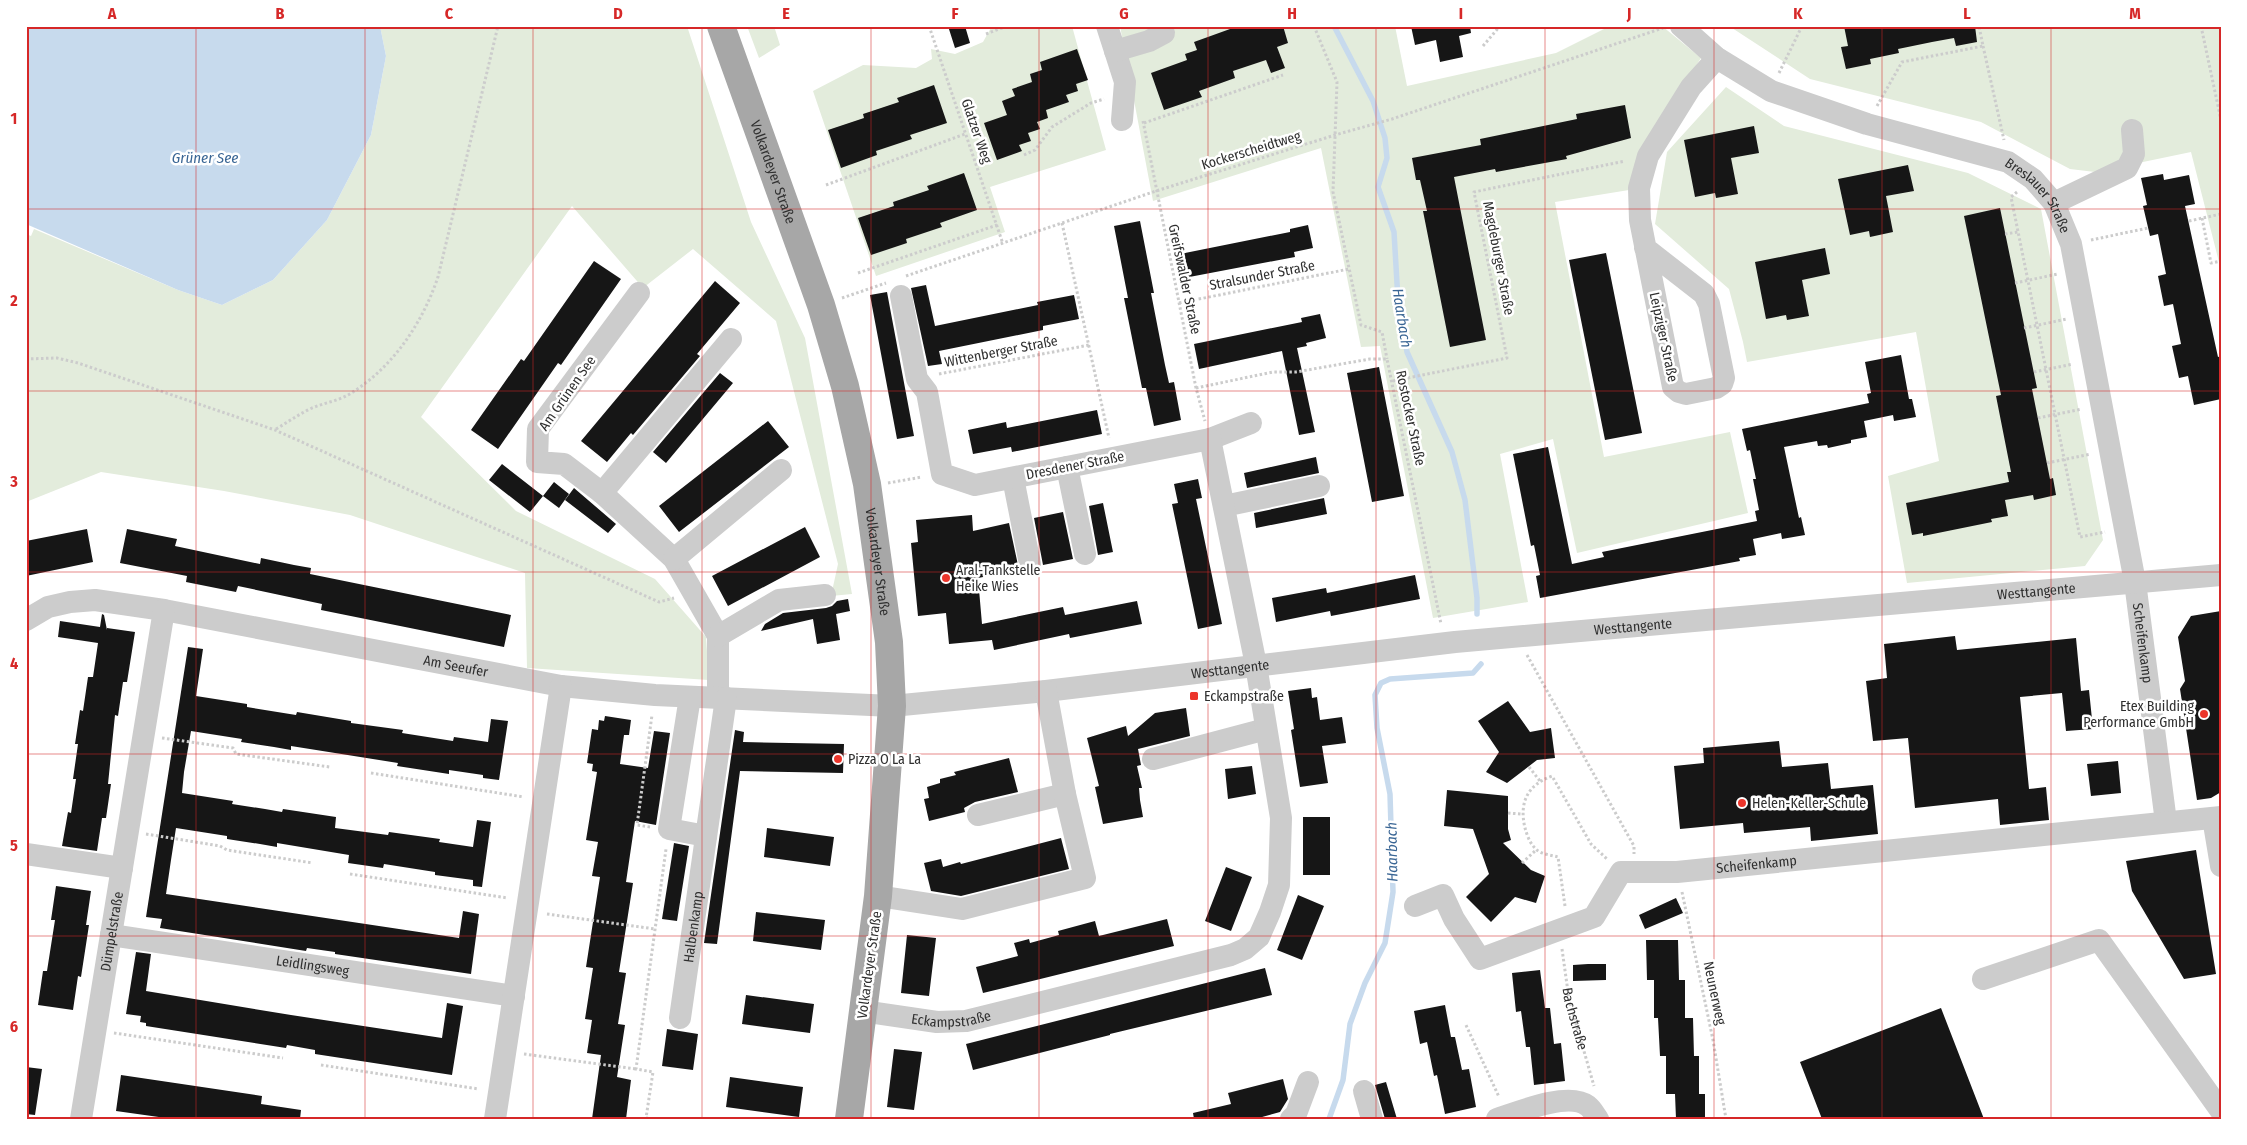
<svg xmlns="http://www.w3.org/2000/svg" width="2247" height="1145" font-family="'Fira Sans Condensed',sans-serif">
<rect width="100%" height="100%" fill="#fff"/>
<!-- green -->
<path fill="#e3ecdc" d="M380 26H687L751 222 805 338 852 594 831 596 838 564 776 321 693 249 643 288 572 206 421 417 516 511 655 579 706 637 709 680 527 668 525 573 350 515 224 491 101 472 26 502V234L31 236 34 229 178 290 222 305 273 280 327 220 371 135 386 56Z
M747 26H774L780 45 759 58Z
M992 26H1072L1106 150 990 187 1005 232 876 276 813 91 863 65 916 68 932 59 931 49 955 54 983 42Z
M1120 26H1395L1407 86 1556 53 1610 26H1662L1701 58 1654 131 1629 190 1555 202 1604 457 1730 432 1748 513 1577 553 1553 439 1500 454 1528 602 1433 618 1380 346 1361 347 1321 148 1153 201Z
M1729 26H2221V270L2191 152 2095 172 2070 169 1981 122 1810 79Z
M1726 87 1784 126 1968 173 2041 209 2103 540 2085 566 1907 583 1888 476 1939 461 1916 332 1747 362 1743 342 1729 289 1655 224 1667 152Z"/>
<!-- water -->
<path fill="#c7daed" d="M26 26H380L386 56 371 135 327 220 273 280 222 305 178 290 26 224Z"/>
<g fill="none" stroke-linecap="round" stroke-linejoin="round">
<!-- stream -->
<path stroke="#c7daed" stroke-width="5.5" d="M1334 26 1373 101 1385 138 1387 158 1378 187 1394 232 1398 300 1407 352 1452 452 1465 500 1477 598V614
M1329 1119 1343 1080 1350 1024 1365 983 1385 943 1393 892 1390 794 1377 728 1375 695 1381 683 1390 679 1473 673 1481 664"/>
</g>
<!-- building -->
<path fill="#161616" d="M948 26H965L970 43 955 48Z
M1229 26H1283L1288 43 1277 47 1285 68 1271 73 1266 60 1233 71 1235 78 1199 91 1202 97 1164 110 1151 73 1187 60 1185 54 1197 50 1194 42 1230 29Z
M1411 26H1470L1471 33 1459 36 1463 57 1440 62 1436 40 1415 45Z
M1844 26H1975L1977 42 1956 46 1954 38 1932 42 1898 49 1899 53 1870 59 1871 64 1846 69 1841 47 1848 46Z
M1077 49 1088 80 1076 84 1078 91 1066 95 1069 102 1046 110 1048 118 1037 122 1040 129 1028 133 1031 141 1019 145 1022 151 997 160 984 123 1007 115 1002 101 1015 96 1012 89 1032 82 1030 74 1042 70 1040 62Z
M934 85 947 123 910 135 912 139 876 151 877 155 841 168 828 130 864 118 863 114 899 102 897 98Z
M1625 105 1631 138 1566 156 1567 159 1496 172 1495 169 1454 177 1486 340 1450 347 1423 211H1427L1420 180H1416L1412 158 1481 145 1480 139 1577 119 1576 114Z
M1754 126 1759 153 1731 158 1738 194 1716 198 1715 193 1695 197 1684 140Z
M1908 165 1914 191 1886 196 1893 232 1870 237 1869 231 1850 235 1838 179Z
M964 173 977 210 940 223 942 227 906 239 907 243 871 255 858 218 894 206 893 202 929 190 927 186Z
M2163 174 2164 180 2189 175 2195 204 2185 206 2218 357 2221 356V399L2194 405 2188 376 2179 378 2172 346 2181 344 2173 304 2164 306 2158 276 2166 274 2158 234 2150 236 2143 206 2147 205 2141 178Z
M2000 208 2037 388 2032 389 2050 479 2053 478 2056 495 2034 500 2033 495 2005 500 2008 516 1991 519 1992 522 1923 536V533L1912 535 1906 503 2009 482 2007 472H2011L1996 396 2001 395 1964 216Z
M1140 221 1154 293H1151L1165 365 1169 383 1174 382 1181 420 1154 426 1146 388H1142L1124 298H1128L1114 226Z
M1308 225 1313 248 1294 252 1295 257 1184 278 1180 254 1290 232V229Z
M1825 248 1830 274 1802 280 1809 316 1787 320 1786 315 1766 319 1755 262Z
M1606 253 1642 433 1605 440 1569 260Z
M594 261 621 279 561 365 558 363 498 449 471 430 521 359 524 361Z
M715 281 740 303 697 354 700 356 633 435 631 433 607 462 581 441Z
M926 285 935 326 1038 305 1037 302 1074 295 1079 319 1043 326V330L939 351 942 364 928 366 911 288Z
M887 292 914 436 897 439 870 295Z
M1320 314 1326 338 1306 343 1307 346 1297 348 1315 432 1299 435 1282 351 1199 369 1194 344 1302 322 1301 318Z
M1901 355 1909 399H1912L1916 417 1894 421 1893 415 1864 421 1867 437 1851 440V443L1828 448 1827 445 1818 446 1817 441 1784 447 1799 518 1801 517 1805 535 1782 539 1781 533 1753 539 1756 555 1739 558 1740 561 1540 598 1536 576 1540 575 1534 545 1531 546 1513 454 1548 447 1572 564 1604 557 1602 552 1757 521 1755 511 1759 510 1753 479H1756L1750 450 1747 451 1742 429 1869 403 1867 394 1871 393 1865 362Z
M1379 367 1404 496 1372 502 1347 373Z
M720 373 733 383 666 463 653 452Z
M1097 410 1102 434 1012 452 1011 447 973 454 968 430 1006 422 1007 428Z
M768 421 789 447 679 532 659 506Z
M1316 457 1319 473 1247 488 1244 473Z
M502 464 543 496 530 512 489 480Z
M1198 479 1202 498 1196 499 1222 624 1198 629 1172 504 1178 503 1174 484Z
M554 482 569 494 559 508 543 496Z
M574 488 616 524 608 533 565 500Z
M1324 498 1327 514 1256 528 1254 513Z
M1103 503 1113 552 1098 555 1089 506Z
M1063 512 1073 559 1043 565 1034 518Z
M972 515 973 531 1009 523 1019 570 978 578 982 624 1063 607 1065 615 1137 601 1142 624 1070 638 1069 634 994 650 992 640 949 644 946 613 918 616 911 543 918 542 916 520Z
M805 527 820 557 728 606 712 576Z
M87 529 93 562 26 576V541Z
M127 529 177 539 175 546 260 564 261 558 294 565 311 568 310 574 511 615 504 647 321 610 322 604 238 586 236 592 186 582 187 576 120 563Z
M1415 575 1420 599 1331 616 1330 611 1276 622 1272 598 1326 588 1327 593Z
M848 599 850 611 836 614 840 640 817 644 813 619 761 631 765 624 783 613 826 608 832 606 837 601Z
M2221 611V792L2211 798 2197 800 2180 689 2185 681 2178 637 2191 616Z
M102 614 104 615 107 630V628L135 632 127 682H123L118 716 115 715 108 784H111L106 818H102L97 851 62 846 68 812 71 813 76 779H73L78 744H75L80 710 83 711 88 677H93L98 643 58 637 60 621 100 627Z
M1955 636 1957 650 2076 638 2081 691 2089 690 2093 729 2066 731 2062 693 2020 697 2029 789 2046 787 2049 820 2000 825 1998 799 1915 808 1908 738 1873 741 1866 681 1887 678 1884 644Z
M188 647 203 649 196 696 247 704V707L296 715 297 712 351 721V723L403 730 402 733 453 741 454 737 488 742 491 719 508 721 499 780 483 778V775L449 770V774L397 766 398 763 291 746V750L274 747 241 742 242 739 191 731 184 772 182 793 233 801 232 804 265 809 282 812 283 809 336 817 335 828 388 835 389 832 440 839 439 842 473 847 477 820 491 822 482 887 473 886V880L435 875V872L384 864 383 868 348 863 349 855 277 843V847L260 844 227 839V836L176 828 171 860 166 894 459 938 463 911 479 914 471 974 335 954V952L307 948 306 951 160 928 162 919 146 917Z
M1311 688 1312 698 1317 697 1320 720 1342 717 1346 743 1322 746 1328 783 1300 787 1291 730 1294 729 1288 691Z
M1508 701 1530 732 1551 728 1555 758 1537 760 1507 783 1486 772 1499 752 1478 721Z
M1186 708 1190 736 1138 749 1141 765 1137 766 1142 788H1139L1140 800 1143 817 1103 824 1095 787 1099 786 1087 738 1126 726 1128 736 1155 713Z
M605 716 631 720 629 735H624L620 764 648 768 654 731 670 733 656 825 635 821 626 882 633 883 619 972 626 973 618 1024 625 1025 617 1077 631 1080 626 1119H592L601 1055 587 1053 592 1020 585 1019 593 968 586 967 600 877 592 876 598 842 586 840 597 772 592 771 593 764 587 763 592 729 598 730 599 720 604 721Z
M735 730 744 732 743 742 844 744 843 773 740 771 717 944 704 943Z
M1779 741 1782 767 1828 763 1831 789 1873 785 1878 834 1811 841 1810 827 1744 833 1743 823 1680 829 1674 766 1704 763 1703 748Z
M1009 758 1018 792 975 802 964 808 965 812 929 821 924 799 929 798 927 787 940 783V779L956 775 954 772Z
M2118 761 2121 793 2091 796 2087 764Z
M1252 766 1256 794 1228 799 1225 769Z
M1447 790 1508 796V829L1511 840 1503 843 1531 870 1545 876 1536 903 1515 897 1491 922 1466 897 1489 874 1473 829 1444 826Z
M1303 817H1330V875H1303Z
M767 828 834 837 830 866 764 857Z
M1061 838 1069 869 961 896 931 891 924 863 941 859 943 867 960 862 961 864Z
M674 843 689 846 677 921 662 919Z
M2196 850 2216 974 2184 979 2132 891 2126 861Z
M1226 867 1252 877 1231 931 1205 921Z
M56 886 91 891 86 925H89L81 977 78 976 73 1010 38 1005 43 971H47L55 920H51Z
M1298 895 1324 906 1302 960 1277 950Z
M1676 898 1683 913 1645 929 1639 915Z
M756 912 825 920 821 950 753 941Z
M1167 919 1174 946 983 993 976 967 1018 956 1014 943 1029 939 1030 943 1059 935 1058 931 1095 921 1099 936Z
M907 935 936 938 929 996 901 993Z
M1646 940H1678L1679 980H1685V1018H1693L1694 1056H1699V1094H1705V1119H1676L1675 1094H1666V1056H1660L1658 1018H1654V980H1647Z
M136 952 151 954 146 991 291 1015 442 1038 447 1003 463 1006 452 1075 315 1054V1050L287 1045 286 1048 146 1026V1023L140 1022 141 1016 126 1014Z
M1588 964H1606V980L1573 981V965Z
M1265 968 1272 995 1110 1034V1035L973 1070 966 1044Z
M1540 970 1545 1008H1550L1554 1044 1561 1043 1565 1081 1534 1085 1530 1047H1526L1521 1011 1516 1012 1512 973Z
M746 995 814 1004 810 1033 742 1024Z
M1445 1005 1451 1037H1455L1462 1070 1469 1069 1476 1107 1445 1114 1437 1075 1434 1076 1427 1042 1420 1044 1414 1011Z
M1941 1008 1984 1119H1822L1800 1062Z
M667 1029 698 1034 693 1070 662 1066Z
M894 1049 922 1052 914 1110 887 1107Z
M26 1067 42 1069 35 1115 26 1114Z
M121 1075 262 1096 261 1104 301 1110 300 1119H173L116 1111Z
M730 1077 803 1087 799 1117 726 1107Z
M1283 1079 1288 1099 1280 1112 1255 1119H1194L1193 1113 1231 1104 1228 1093Z
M1386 1082 1397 1119H1385L1375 1085Z"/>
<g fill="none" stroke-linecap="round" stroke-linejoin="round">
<!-- path -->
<g stroke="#ccc" stroke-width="3" stroke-dasharray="2.5 2.5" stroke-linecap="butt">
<path d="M929 26 1003 244"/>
<path d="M1314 26 1337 82 1333 192 1361 325 1382 332 1387 359"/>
<path d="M2201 26 2221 120"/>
<path d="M986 34 1007 26"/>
<path d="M1483 46 1500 26"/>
<path d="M1983 46 2004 140"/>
<path d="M1779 73 1802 26"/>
<path d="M1877 106 1902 62 1983 46 1979 26"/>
<path d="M1143 121 1196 388 1205 421"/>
<path d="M1144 123 1283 75"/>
<path d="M1024 155 1035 150 1052 127 1091 103 1104 99"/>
<path d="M826 185 965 134"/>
<path d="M2017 192 2011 197 2080 537 2105 532"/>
<path d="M2202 218 2211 263 2221 261"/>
<path d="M2189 221 2221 214"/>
<path d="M1062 223 1109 438"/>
<path d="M2005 234 2018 232"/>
<path d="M2091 240 2148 228"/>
<path d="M858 273 997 225"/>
<path d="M906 276 1156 191 1335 135 1392 119 1663 28"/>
<path d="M2015 283 2058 274"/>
<path d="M842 298 886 283"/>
<path d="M1179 303 1349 269"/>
<path d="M2024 328 2067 319"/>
<path d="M26 359 57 358 78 363 275 430 659 602 674 598"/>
<path d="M2034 372 2073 364"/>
<path d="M939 374 1089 345"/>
<path d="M1393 381 1507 358 1474 192 1625 161"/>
<path d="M1196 388 1273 372H1296L1370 359H1387L1441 624"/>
<path d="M2038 418 2082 409"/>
<path d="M276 429C288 422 299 414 312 408 324 403 337 401 348 395 392 369 422 324 438 277L498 26"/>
<path d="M2047 463 2091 454"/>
<path d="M888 483 922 477"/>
<path d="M1527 655 1634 846V854"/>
<path d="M162 738 233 748 236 754 330 767"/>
<path d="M1529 767 1540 781"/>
<path d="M371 773 524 797"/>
<path d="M1508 813 1521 814"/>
<path d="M650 827 637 825 652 715"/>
<path d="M146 834 220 846 227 850 313 863"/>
<path d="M1522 863 1536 850"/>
<path d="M350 874 508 898"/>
<path d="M1682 892 1713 1040 1726 1119"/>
<path d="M1565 906 1558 857C1551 855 1540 854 1536 849 1530 844 1527 835 1525 828 1519 803 1527 785 1552 776L1591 844 1607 859"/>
<path d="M547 914 655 929"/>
<path id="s1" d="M1562 949 1569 999 1594 1086"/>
<path d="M1466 1025 1499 1097"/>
<path d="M114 1033 283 1058"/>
<path d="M524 1054 636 1069"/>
<path d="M321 1065 479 1089"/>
<path d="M653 1119 646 1118 653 1072 636 1069 666 849"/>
</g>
<!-- minor -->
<g stroke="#ccc" stroke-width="22">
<path d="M1107 26 1125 82 1122 120"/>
<path id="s2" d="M1681 26 1717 58 1771 91 1867 124 2008 162 2033 179 2054 203 2071 244 2135 582 2166 822"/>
<path d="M1115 51 1149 41 1164 33"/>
<path d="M2054 203 2127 168 2134 154 2132 130"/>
<path d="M1645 248 1704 294 1709 304 1724 378 1722 384 1716 388 1686 394 1679 392 1673 387 1640 220 1639 188 1648 156 1691 87 1717 58"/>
<path d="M639 293 538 429 537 462 564 464 602 493 674 559 718 636V698"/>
<path d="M1210 439 1251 423"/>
<path d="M1067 467 1085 554"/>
<path d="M1013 478 1030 564"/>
<path d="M602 493 731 339"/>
<path d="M1224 506 1319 486"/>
<path d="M674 559 781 470"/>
<path id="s3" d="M26 620 48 607 70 602 95 600 164 610 561 686 655 695 892 706 1046 691 1455 642 2221 575"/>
<path d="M718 636 779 600 825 595"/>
<path d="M690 697 669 829 706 836"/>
<path d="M1153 759 1266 729"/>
<path d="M978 815 1065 794"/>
<path d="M2213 818 2221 866"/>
<path d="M26 854 122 868"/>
<path d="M878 896 962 909 1085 878 1065 794 1046 691"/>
<path id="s4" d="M1415 906 1443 895 1454 919 1480 959 1594 917 1621 872H1677L2221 817"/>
<path id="s5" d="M111 935 514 996"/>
<path d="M1983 979 2099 940 2221 1111"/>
<path id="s6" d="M862 1011 937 1022 966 1021 1231 955 1245 949 1259 937 1270 912 1279 885 1281 818 1256 665 1210 439 975 485 942 474 927 392 917 379 901 296"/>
<path id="s7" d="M680 1018 726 698"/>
<path d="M1364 1091 1372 1119"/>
<path id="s8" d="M81 1119 164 610"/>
<path d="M495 1119 561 686"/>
<path d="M1291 1119 1296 1114 1308 1082"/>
<path d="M1497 1119C1518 1112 1569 1091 1588 1106 1592 1109 1595 1115 1598 1119"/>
</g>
<!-- major -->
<path stroke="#a7a7a7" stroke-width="28" id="s9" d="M721 26 821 305 845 386 867 484 889 642 892 706 878 896 849 1119"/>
</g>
<!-- grid -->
<path fill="none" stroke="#d62828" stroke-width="1" stroke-opacity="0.55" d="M196 26V1119M365 26V1119M533 26V1119M702 26V1119M871 26V1119M1039 26V1119M1208 26V1119M1376 26V1119M1545 26V1119M1714 26V1119M1882 26V1119M2051 26V1119M26 209H2221M26 391H2221M26 572H2221M26 754H2221M26 936H2221"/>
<!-- markers -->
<g fill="#ec352b" stroke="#fff" stroke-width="2">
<circle cx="946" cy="578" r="5"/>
<rect x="1189" y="691" width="10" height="10" rx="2.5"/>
<circle cx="2204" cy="714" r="5"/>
<circle cx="838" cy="759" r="5"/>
<circle cx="1742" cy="803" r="5"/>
</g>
<g text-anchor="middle" stroke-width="5" stroke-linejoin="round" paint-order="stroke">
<!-- street labels -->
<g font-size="14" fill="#2f2f2f" stroke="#fff">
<text transform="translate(977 131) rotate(71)" y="5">Glatzer Weg</text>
<text transform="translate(1251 150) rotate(-17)" y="5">Kockerscheidtweg</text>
<text dy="5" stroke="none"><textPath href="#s9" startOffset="155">Volkardeyer Straße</textPath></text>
<text dy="5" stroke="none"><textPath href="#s2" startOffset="405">Breslauer Straße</textPath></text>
<text transform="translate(1499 258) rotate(79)" y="5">Magdeburger Straße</text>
<text transform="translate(1262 275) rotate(-11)" y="5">Stralsunder Straße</text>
<text transform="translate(1185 279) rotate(78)" y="5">Greifswalder Straße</text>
<text transform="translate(1664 337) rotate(78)" y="5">Leipziger Straße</text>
<text transform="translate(1001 351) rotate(-11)" y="5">Wittenberger Straße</text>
<text transform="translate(567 393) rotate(-55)" y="5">Am Grünen See</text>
<text transform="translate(1411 418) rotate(78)" y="5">Rostocker Straße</text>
<text transform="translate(1075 465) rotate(-11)" y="5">Dresdener Straße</text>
<text dy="5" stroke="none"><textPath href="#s9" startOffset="560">Volkardeyer Straße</textPath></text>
<text dy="5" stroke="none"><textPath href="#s3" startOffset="2029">Westtangente</textPath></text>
<text dy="5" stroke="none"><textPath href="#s3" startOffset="1624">Westtangente</textPath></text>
<text dy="5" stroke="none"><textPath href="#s2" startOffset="871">Scheifenkamp</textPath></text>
<text dy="5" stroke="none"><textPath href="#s3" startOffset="440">Am Seeufer</textPath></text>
<text dy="5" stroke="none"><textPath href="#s3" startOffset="1219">Westtangente</textPath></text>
<text dy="5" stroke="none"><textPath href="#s4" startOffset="414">Scheifenkamp</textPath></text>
<text dy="5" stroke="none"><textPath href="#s7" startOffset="92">Halbenkamp</textPath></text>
<text dy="5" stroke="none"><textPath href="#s8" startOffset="190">Dümpelstraße</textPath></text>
<text transform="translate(869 965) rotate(-82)" y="5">Volkardeyer Straße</text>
<text dy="5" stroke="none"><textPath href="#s5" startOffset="204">Leidlingsweg</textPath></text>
<text transform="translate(1715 993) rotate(78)" y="5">Neunerweg</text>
<text dy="5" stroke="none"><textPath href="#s6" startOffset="90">Eckampstraße</textPath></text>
<text dy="5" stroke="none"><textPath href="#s1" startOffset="71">Bachstraße</textPath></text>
</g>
<!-- poi labels -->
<g font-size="14" fill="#2f2f2f" stroke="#fff" text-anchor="start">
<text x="956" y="575">Aral-Tankstelle<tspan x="956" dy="16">Heike Wies</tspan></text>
<text x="1204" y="701">Eckampstraße</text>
<text x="2194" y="711" text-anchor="end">Etex Building<tspan x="2194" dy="16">Performance GmbH</tspan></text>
<text x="848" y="764">Pizza O La La</text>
<text x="1752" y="808">Helen-Keller-Schule</text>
</g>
<!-- water labels -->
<g font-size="15" font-style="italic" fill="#396594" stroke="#fff">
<text x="205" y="163">Grüner See</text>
<text transform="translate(1402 318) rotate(81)" y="5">Haarbach</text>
<text transform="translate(1392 852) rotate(-91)" y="5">Haarbach</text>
</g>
</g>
<!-- border -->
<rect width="2247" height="1145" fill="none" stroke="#ffffff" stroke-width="55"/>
<rect x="28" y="28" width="2192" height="1090" fill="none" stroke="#d62828" stroke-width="2"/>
<g font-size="16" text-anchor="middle" font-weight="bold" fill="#d62828">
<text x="112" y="19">A</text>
<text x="280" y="19">B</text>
<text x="449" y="19">C</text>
<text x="618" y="19">D</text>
<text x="786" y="19">E</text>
<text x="955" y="19">F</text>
<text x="1124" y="19">G</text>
<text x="1292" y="19">H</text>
<text x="1461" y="19">I</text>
<text x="1629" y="19">J</text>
<text x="1798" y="19">K</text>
<text x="1967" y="19">L</text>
<text x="2135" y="19">M</text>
<text x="14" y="124">1</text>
<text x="14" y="306">2</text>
<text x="14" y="487">3</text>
<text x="14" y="669">4</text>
<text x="14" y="851">5</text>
<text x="14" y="1032">6</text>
</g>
</svg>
